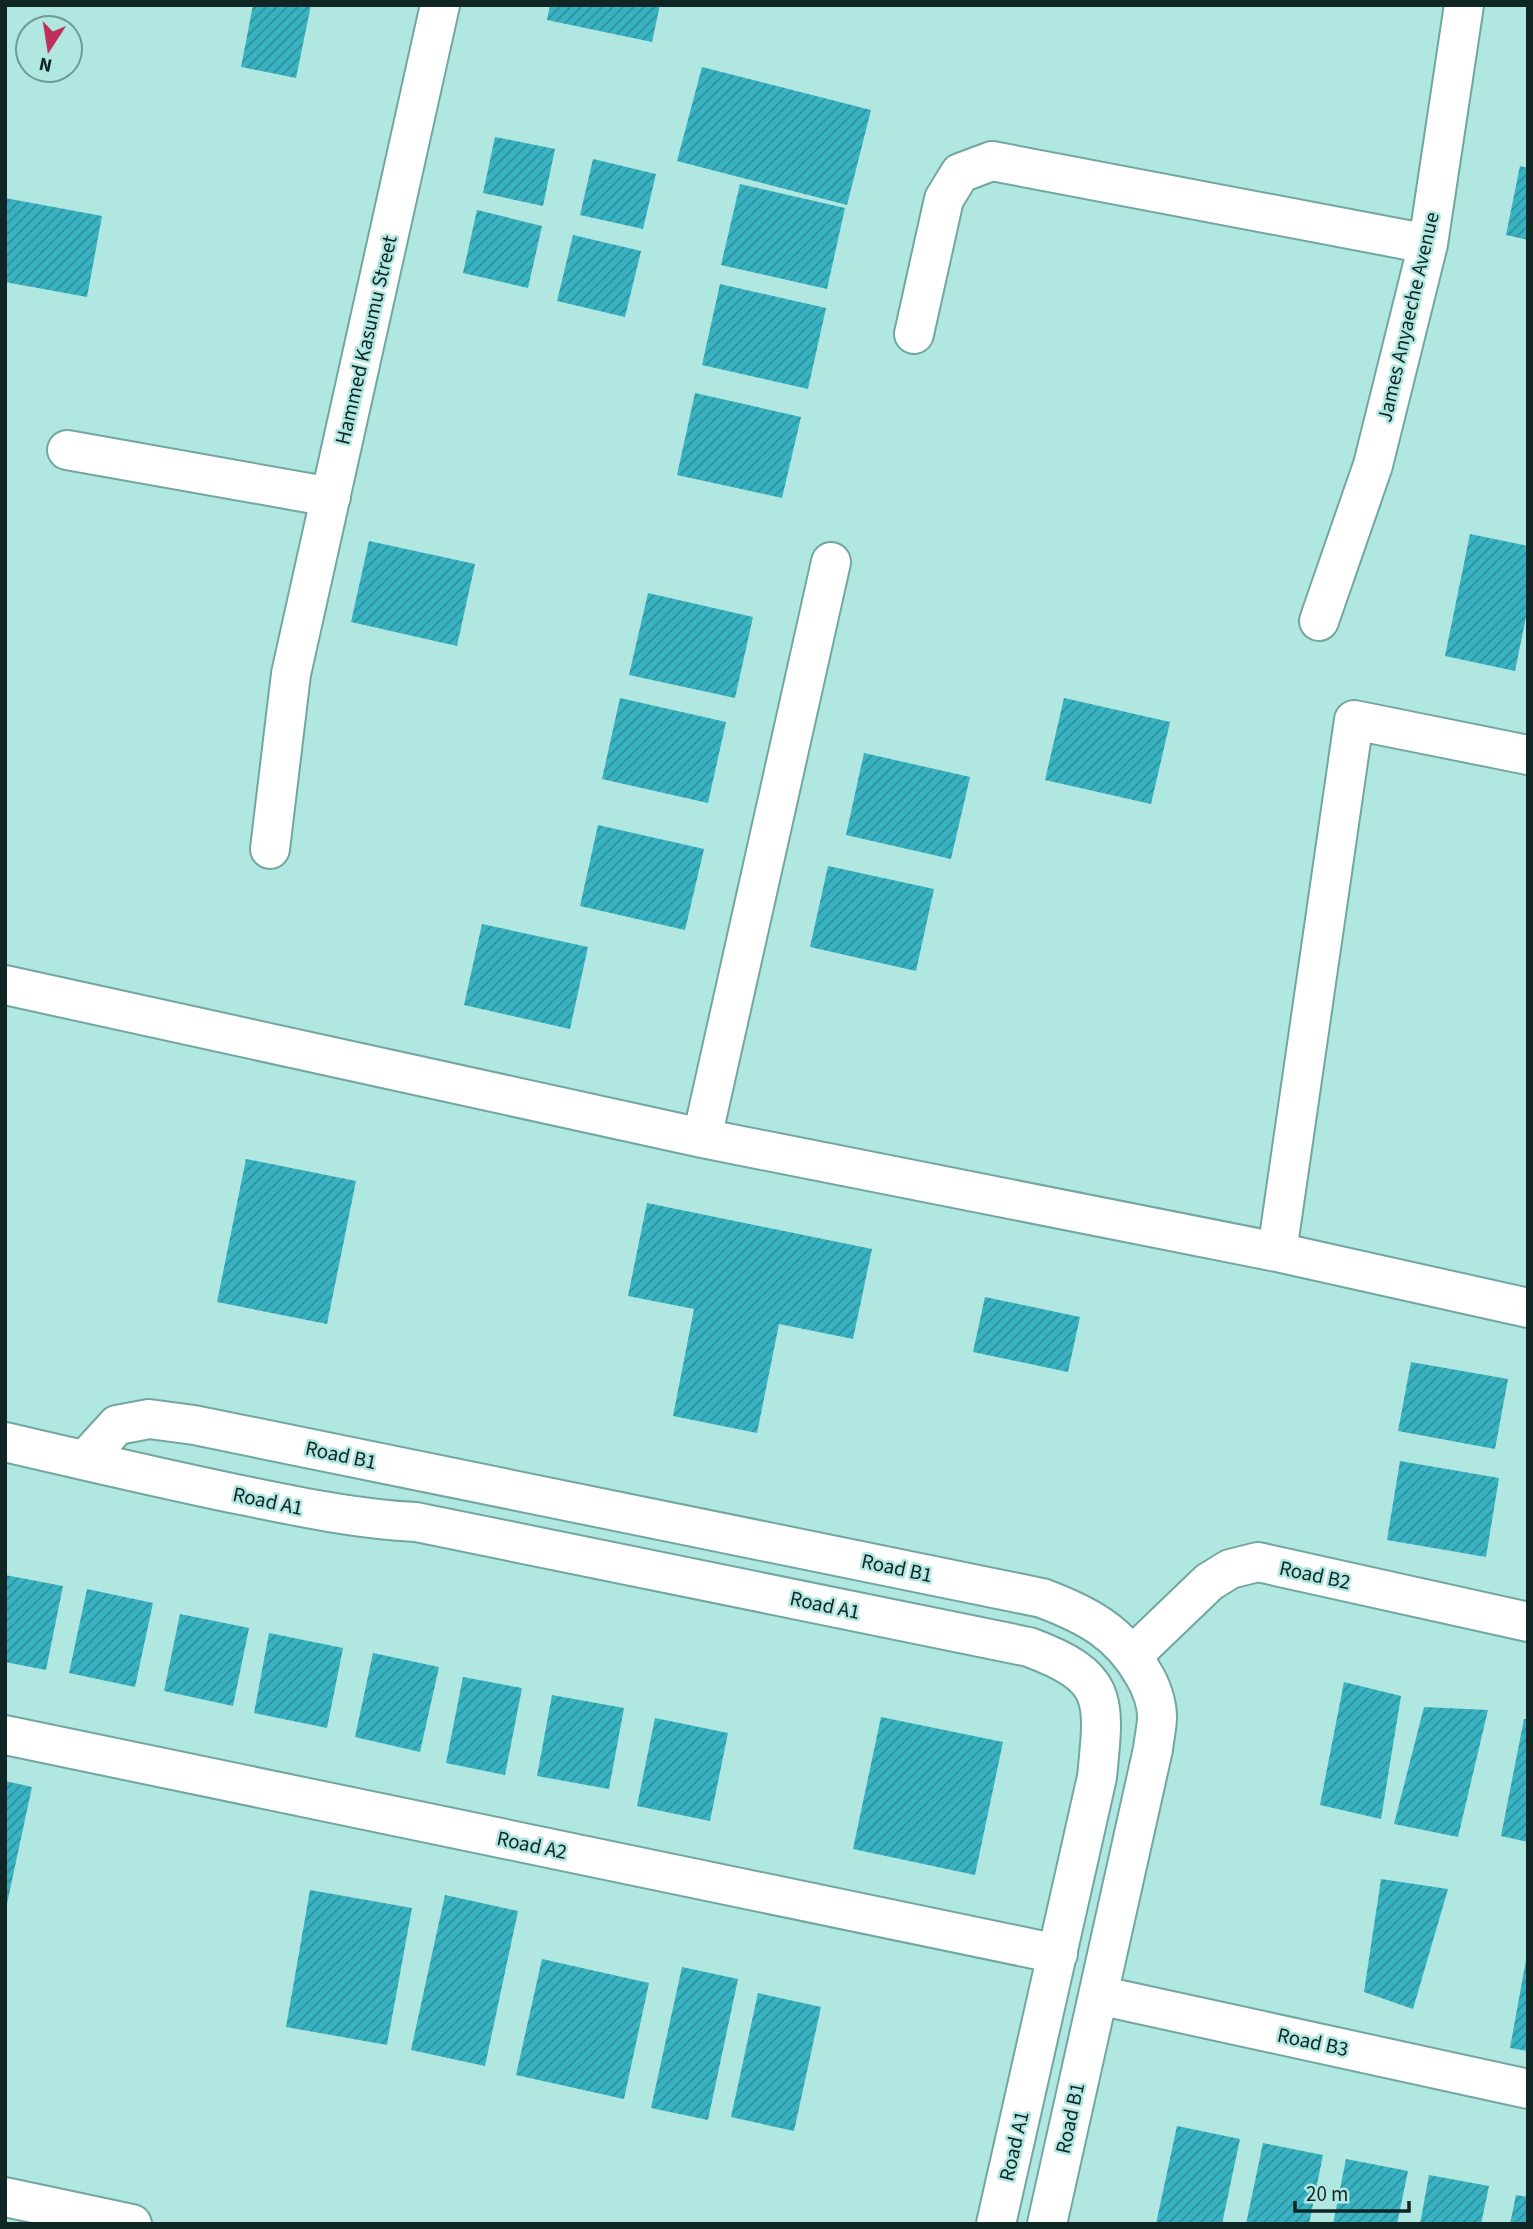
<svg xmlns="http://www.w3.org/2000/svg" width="1533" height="2229" font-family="'Source Sans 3',sans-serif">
<defs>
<pattern id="building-hatch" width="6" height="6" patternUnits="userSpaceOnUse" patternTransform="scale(1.75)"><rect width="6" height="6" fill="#39b2c1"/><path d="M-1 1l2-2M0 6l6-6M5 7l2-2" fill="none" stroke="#2f919d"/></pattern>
</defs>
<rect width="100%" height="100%" fill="#b0e7e0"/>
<!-- building -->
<path fill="url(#building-hatch)" d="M253 5H311L296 78 241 67Z
M550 5H660L652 42 547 20Z
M702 67 871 110 847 205 677 161Z
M495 137 555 149 543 206 483 193Z
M593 159 656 174 643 229 580 215Z
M1520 166 1528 168V240L1506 235Z
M740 184 845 208 827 289 721 265Z
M5 198 102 216 87 297 5 282Z
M477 210 542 226 528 288 463 273Z
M573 235 641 251 625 317 557 301Z
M720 284 826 308 808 389 702 365Z
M695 393 801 417 782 498 677 475Z
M1470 534 1528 546V607L1515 671 1445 656Z
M369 541 475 564 457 646 351 622Z
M648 593 753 617 735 698 629 675Z
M620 698 726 722 708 803 602 779Z
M1064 698 1170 722 1151 804 1045 780Z
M864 753 970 777 951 859 846 835Z
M598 825 704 849 685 930 580 906Z
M828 866 934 889 916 971 810 947Z
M482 924 588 947 570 1029 464 1005Z
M246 1159 356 1181 327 1324 217 1302Z
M647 1203 872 1249 853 1339 779 1324 757 1433 673 1416 694 1309 628 1296Z
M985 1297 1080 1317 1068 1372 973 1352Z
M1411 1362 1508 1379 1495 1449 1398 1431Z
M1400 1461 1499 1478 1486 1557 1387 1540Z
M5 1575 63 1586 46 1670 5 1662Z
M87 1589 153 1603 135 1687 69 1673Z
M180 1614 249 1628 233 1706 164 1691Z
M269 1633 343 1648 327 1728 254 1713Z
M373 1653 439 1667 420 1752 355 1737Z
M463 1677 522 1688 505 1775 446 1763Z
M1344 1682 1401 1696 1381 1819 1320 1805Z
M552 1695 624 1708 609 1789 537 1776Z
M1424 1707 1488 1710 1458 1837 1394 1824Z
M881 1717 1003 1742 975 1875 853 1849Z
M655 1718 728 1733 710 1821 637 1806Z
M1524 1719H1528V1842L1501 1836Z
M5 1781 32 1787 6 1908H5Z
M1381 1879 1448 1889 1413 2009 1364 1992Z
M310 1890 412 1908 387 2045 286 2027Z
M445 1895 518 1911 485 2066 411 2050Z
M542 1959 649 1983 624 2099 516 2075Z
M1526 1960H1528V2051L1510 2048Z
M682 1967 738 1979 708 2120 651 2108Z
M758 1993 821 2007 794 2131 731 2117Z
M1177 2126 1240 2139 1222 2224H1156Z
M1263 2143 1323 2155 1309 2224H1246Z
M1346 2159 1408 2171 1397 2224H1333Z
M1429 2175 1489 2186 1481 2224H1420Z
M1516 2195 1528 2197V2224H1510Z"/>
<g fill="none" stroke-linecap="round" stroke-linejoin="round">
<!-- minor casing -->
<g stroke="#72a7a1" stroke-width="42">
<path id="minor" d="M914 334 944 199 960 173 992 161 1428 244
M67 450 331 497
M1319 621 1373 465 1428 244 1464 5
M270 849 291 674 440 5
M5 985 702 1138 1277 1252 1528 1308
M702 1138 831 562
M1277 1252 1354 720 1528 755
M5 1442C82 1460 159 1478 236 1494 296 1506 355 1519 416 1522L1029 1647C1109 1677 1105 1698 1097 1777L996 2224
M85 1460 117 1425 149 1419 194 1425 1042 1598C1087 1615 1120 1632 1144 1675 1151 1686 1157 1703 1157 1717 1157 1727 1154 1739 1153 1749L1047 2224
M1133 1655 1209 1582 1230 1569 1258 1562 1528 1622
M5 1735 1058 1954
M1098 1995 1528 2089
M5 2197 132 2224"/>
</g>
<!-- minor -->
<use href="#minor" stroke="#fff" stroke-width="38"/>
</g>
<g text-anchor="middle" stroke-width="5" stroke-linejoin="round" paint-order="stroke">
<!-- street labels -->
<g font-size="21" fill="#102624" stroke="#b0e7e0">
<text transform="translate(1408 317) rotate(-77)" y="7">James Anyaeche Avenue</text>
<text transform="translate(366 340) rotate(-77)" y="7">Hammed Kasumu Street</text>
<text transform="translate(341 1455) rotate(12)" y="7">Road B1</text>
<text transform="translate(268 1501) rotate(12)" y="7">Road A1</text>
<text transform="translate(897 1568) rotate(12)" y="7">Road B1</text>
<text transform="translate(1315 1575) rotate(12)" y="7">Road B2</text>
<text transform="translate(825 1605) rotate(12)" y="7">Road A1</text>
<text transform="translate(532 1845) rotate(12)" y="7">Road A2</text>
<text transform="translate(1313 2042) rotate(12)" y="7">Road B3</text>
<text transform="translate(1070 2118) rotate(-78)" y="7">Road B1</text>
<text transform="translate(1014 2146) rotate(-77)" y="7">Road A1</text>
</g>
</g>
<!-- border -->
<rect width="1533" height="2229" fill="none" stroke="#102624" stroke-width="14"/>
<!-- north arrow -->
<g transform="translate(49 49) rotate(192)"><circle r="33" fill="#b0e7e0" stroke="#709a95" stroke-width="2"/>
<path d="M0-5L12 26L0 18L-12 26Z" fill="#be305c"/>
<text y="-10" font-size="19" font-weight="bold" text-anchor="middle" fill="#102624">N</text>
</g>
<!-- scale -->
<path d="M1295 2201v10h114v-10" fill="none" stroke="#102624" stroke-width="3.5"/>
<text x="1306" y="2201" font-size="21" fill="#102624" stroke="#b0e7e0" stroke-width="5" paint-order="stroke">20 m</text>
</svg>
